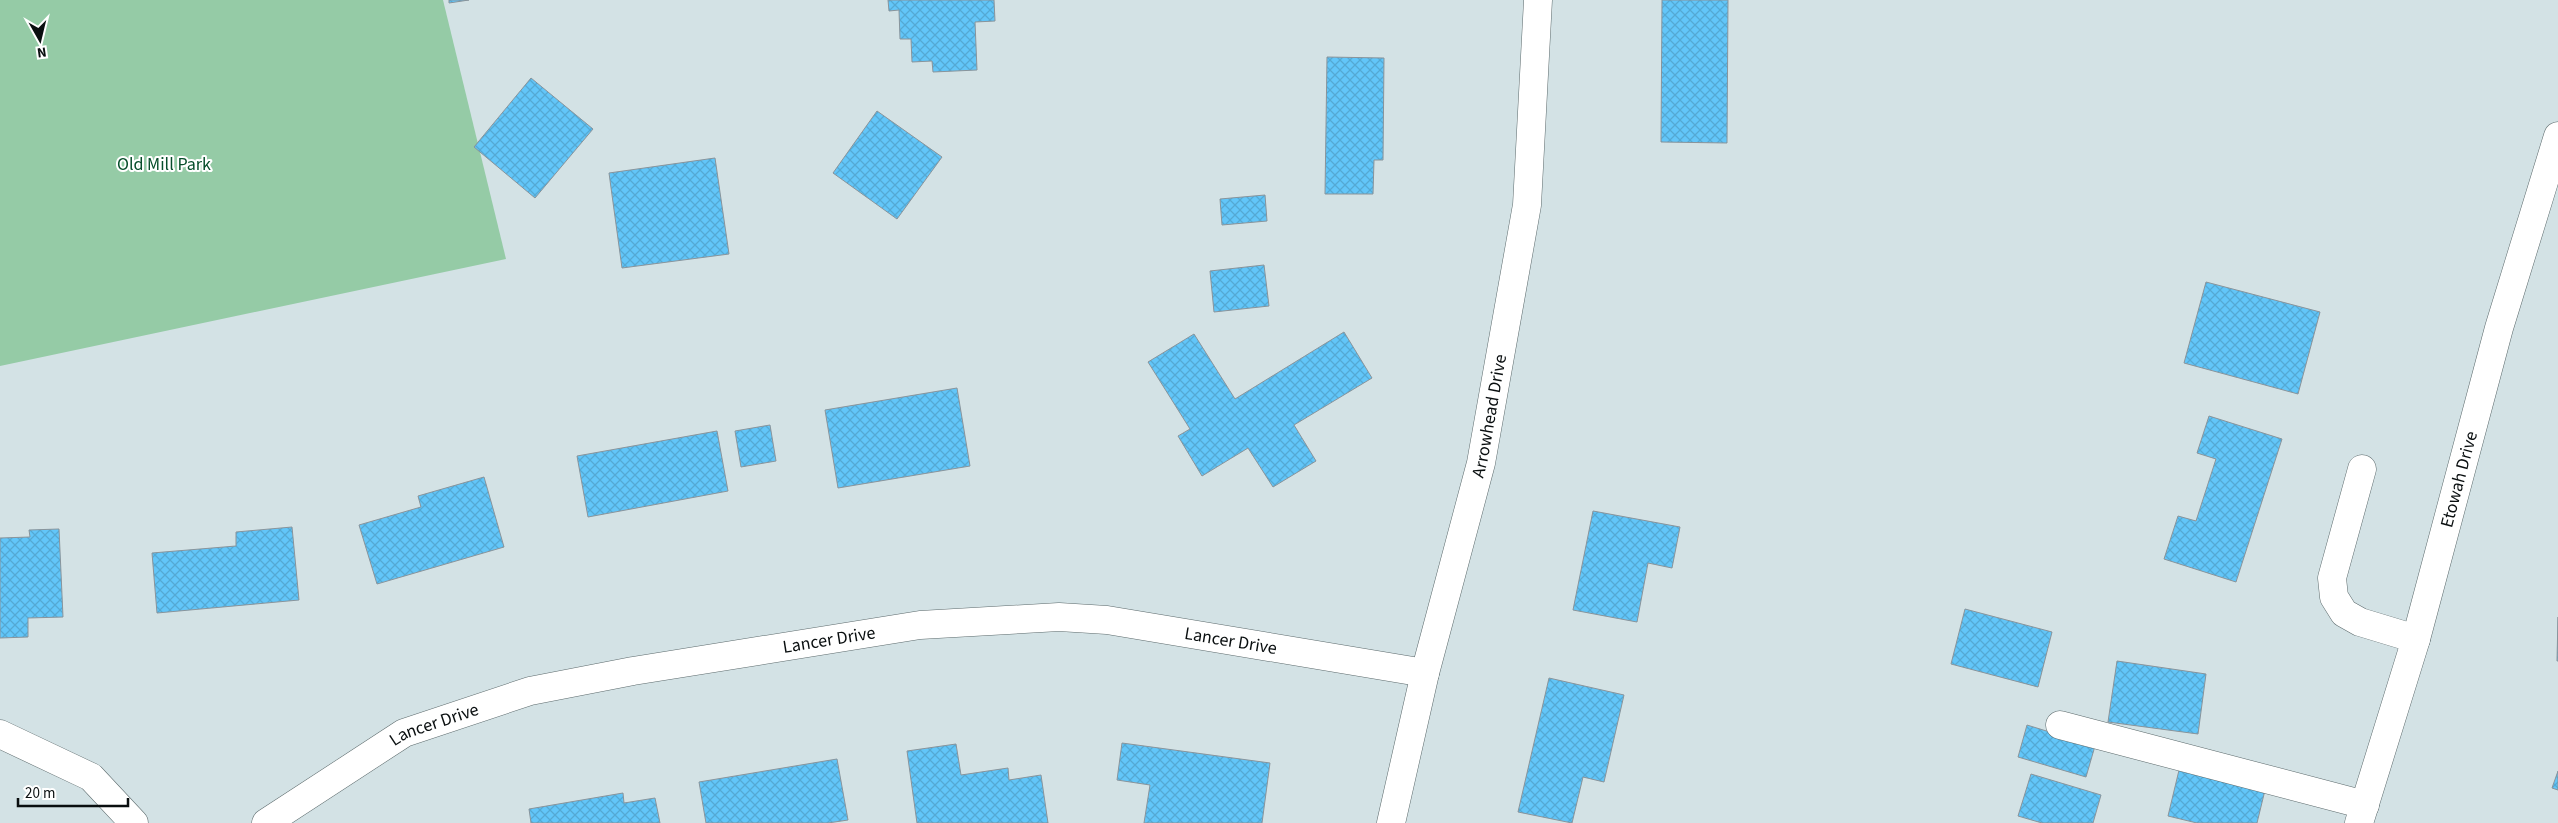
<svg xmlns="http://www.w3.org/2000/svg" width="2558" height="823" font-family="'Source Sans 3',sans-serif">
<defs>
<pattern id="building-cross-hatch" width="8" height="8" patternUnits="userSpaceOnUse" patternTransform="scale(1.25)"><rect width="8" height="8" fill="#62c6f9"/><path d="M0 0l8 8M0 8l8-8" fill="none" stroke="#54a9d4"/></pattern>
</defs>
<rect width="100%" height="100%" fill="#d3e2e5"/>
<!-- green -->
<path fill="#95cba6" d="M0 0H443L506 259 0 366Z"/>
<!-- building -->
<path fill="url(#building-cross-hatch)" stroke="#89949b" d="M449 0H469L449 3Z
M888 0H994L995 21 975 22 977 70 933 72 932 61 912 62 911 39H900L899 10 889 11Z
M1662 0H1728L1727 143 1661 142Z
M1327 57 1384 58 1383 160H1374L1373 194H1325Z
M531 78 593 129 535 198 474 147Z
M877 111 942 157 897 219 833 173Z
M715 158 729 254 622 268 609 173Z
M1265 195 1267 221 1222 225 1220 199Z
M1264 265 1269 306 1214 312 1210 271Z
M2206 282 2320 312 2298 394 2184 363Z
M1344 332 1372 378 1294 425 1316 461 1273 487 1248 448 1202 476 1178 436 1190 429 1148 362 1194 334 1235 399Z
M957 388 970 466 838 488 825 410Z
M2209 416 2282 439 2236 582 2164 559 2178 516 2196 521 2216 459 2197 453Z
M770 425 776 461 741 467 735 431Z
M717 431 728 491 588 517 577 456Z
M484 477 504 547 377 584 359 525 421 507 418 496Z
M1593 511 1680 527 1672 568 1648 563 1637 622 1573 610Z
M292 527 299 600 157 613 152 553 236 546V532Z
M59 529 63 617 28 618V637L0 638V538L30 537 29 530Z
M1965 609 2052 632 2038 687 1951 664Z
M2558 617V661H2557Z
M2117 661 2206 674 2198 734 2108 722Z
M1549 678 1624 695 1604 782 1583 777 1572 823 1518 812Z
M2027 725 2095 746 2086 777 2018 757Z
M1122 743 1270 763 1262 823H1144L1150 785 1117 780Z
M956 744 961 775 1008 768 1009 780 1041 775 1048 823H917L907 751Z
M837 759 848 820 828 823H706L699 782Z
M2180 766 2266 786 2257 823H2197L2168 816Z
M2558 771V790L2552 788Z
M2031 774 2101 795 2093 823H2042L2018 816Z
M623 793 624 803 655 798 660 823H531L529 809Z"/>
<g fill="none" stroke-linecap="round" stroke-linejoin="round">
<!-- minor casing -->
<g stroke="#5c6a6c" stroke-width="29">
<g id="minor">
<path d="M2362 469 2332 578 2334 597 2344 613 2360 622 2416 639"/>
<path d="M2060 725 2365 805"/>
<path d="M0 734 91 777 134 823"/>
<path id="s1" d="M266 823 404 733 530 691 633 671 920 625 1059 617 1107 620 1425 673"/>
<path id="s2" d="M1391 823 1425 673 1481 463 1527 205 1538 0"/>
<path id="s3" d="M2359 823 2416 639 2499 328 2558 136"/>
</g>
</g>
<!-- minor -->
<use href="#minor" stroke="#fff" stroke-width="28"/>
</g>
<g text-anchor="middle" stroke-width="4" stroke-linejoin="round" paint-order="stroke">
<!-- park labels -->
<g font-size="18" fill="#074e2b" stroke="#fff">
<text x="164" y="170">Old Mill Park</text>
</g>
<!-- street labels -->
<g font-size="18" fill="#090e0f" stroke="#fff">
<text dy="6" stroke="none"><textPath href="#s2" startOffset="419">Arrowhead Drive</textPath></text>
<text dy="6" stroke="none"><textPath href="#s3" startOffset="358">Etowah Drive</textPath></text>
<text dy="6" stroke="none"><textPath href="#s1" startOffset="601">Lancer Drive</textPath></text>
<text dy="6" stroke="none"><textPath href="#s1" startOffset="1006">Lancer Drive</textPath></text>
<text dy="6" stroke="none"><textPath href="#s1" startOffset="196">Lancer Drive</textPath></text>
</g>
</g>
<!-- north arrow -->
<g transform="translate(40 40) rotate(172)" stroke="#ffffff" stroke-width="4" paint-order="stroke">
<path d="M0-4L9 19L0 12L-9 19Z" fill="#090e0f"/>
<text y="-8" font-size="14" font-weight="bold" text-anchor="middle" fill="#090e0f">N</text>
</g>
<!-- scale -->
<path d="M18 798v8h110v-8" fill="none" stroke="#090e0f" stroke-width="2.5"/>
<text x="25" y="798" font-size="15" fill="#090e0f" stroke="#ffffff" stroke-width="4" paint-order="stroke">20 m</text>
</svg>
